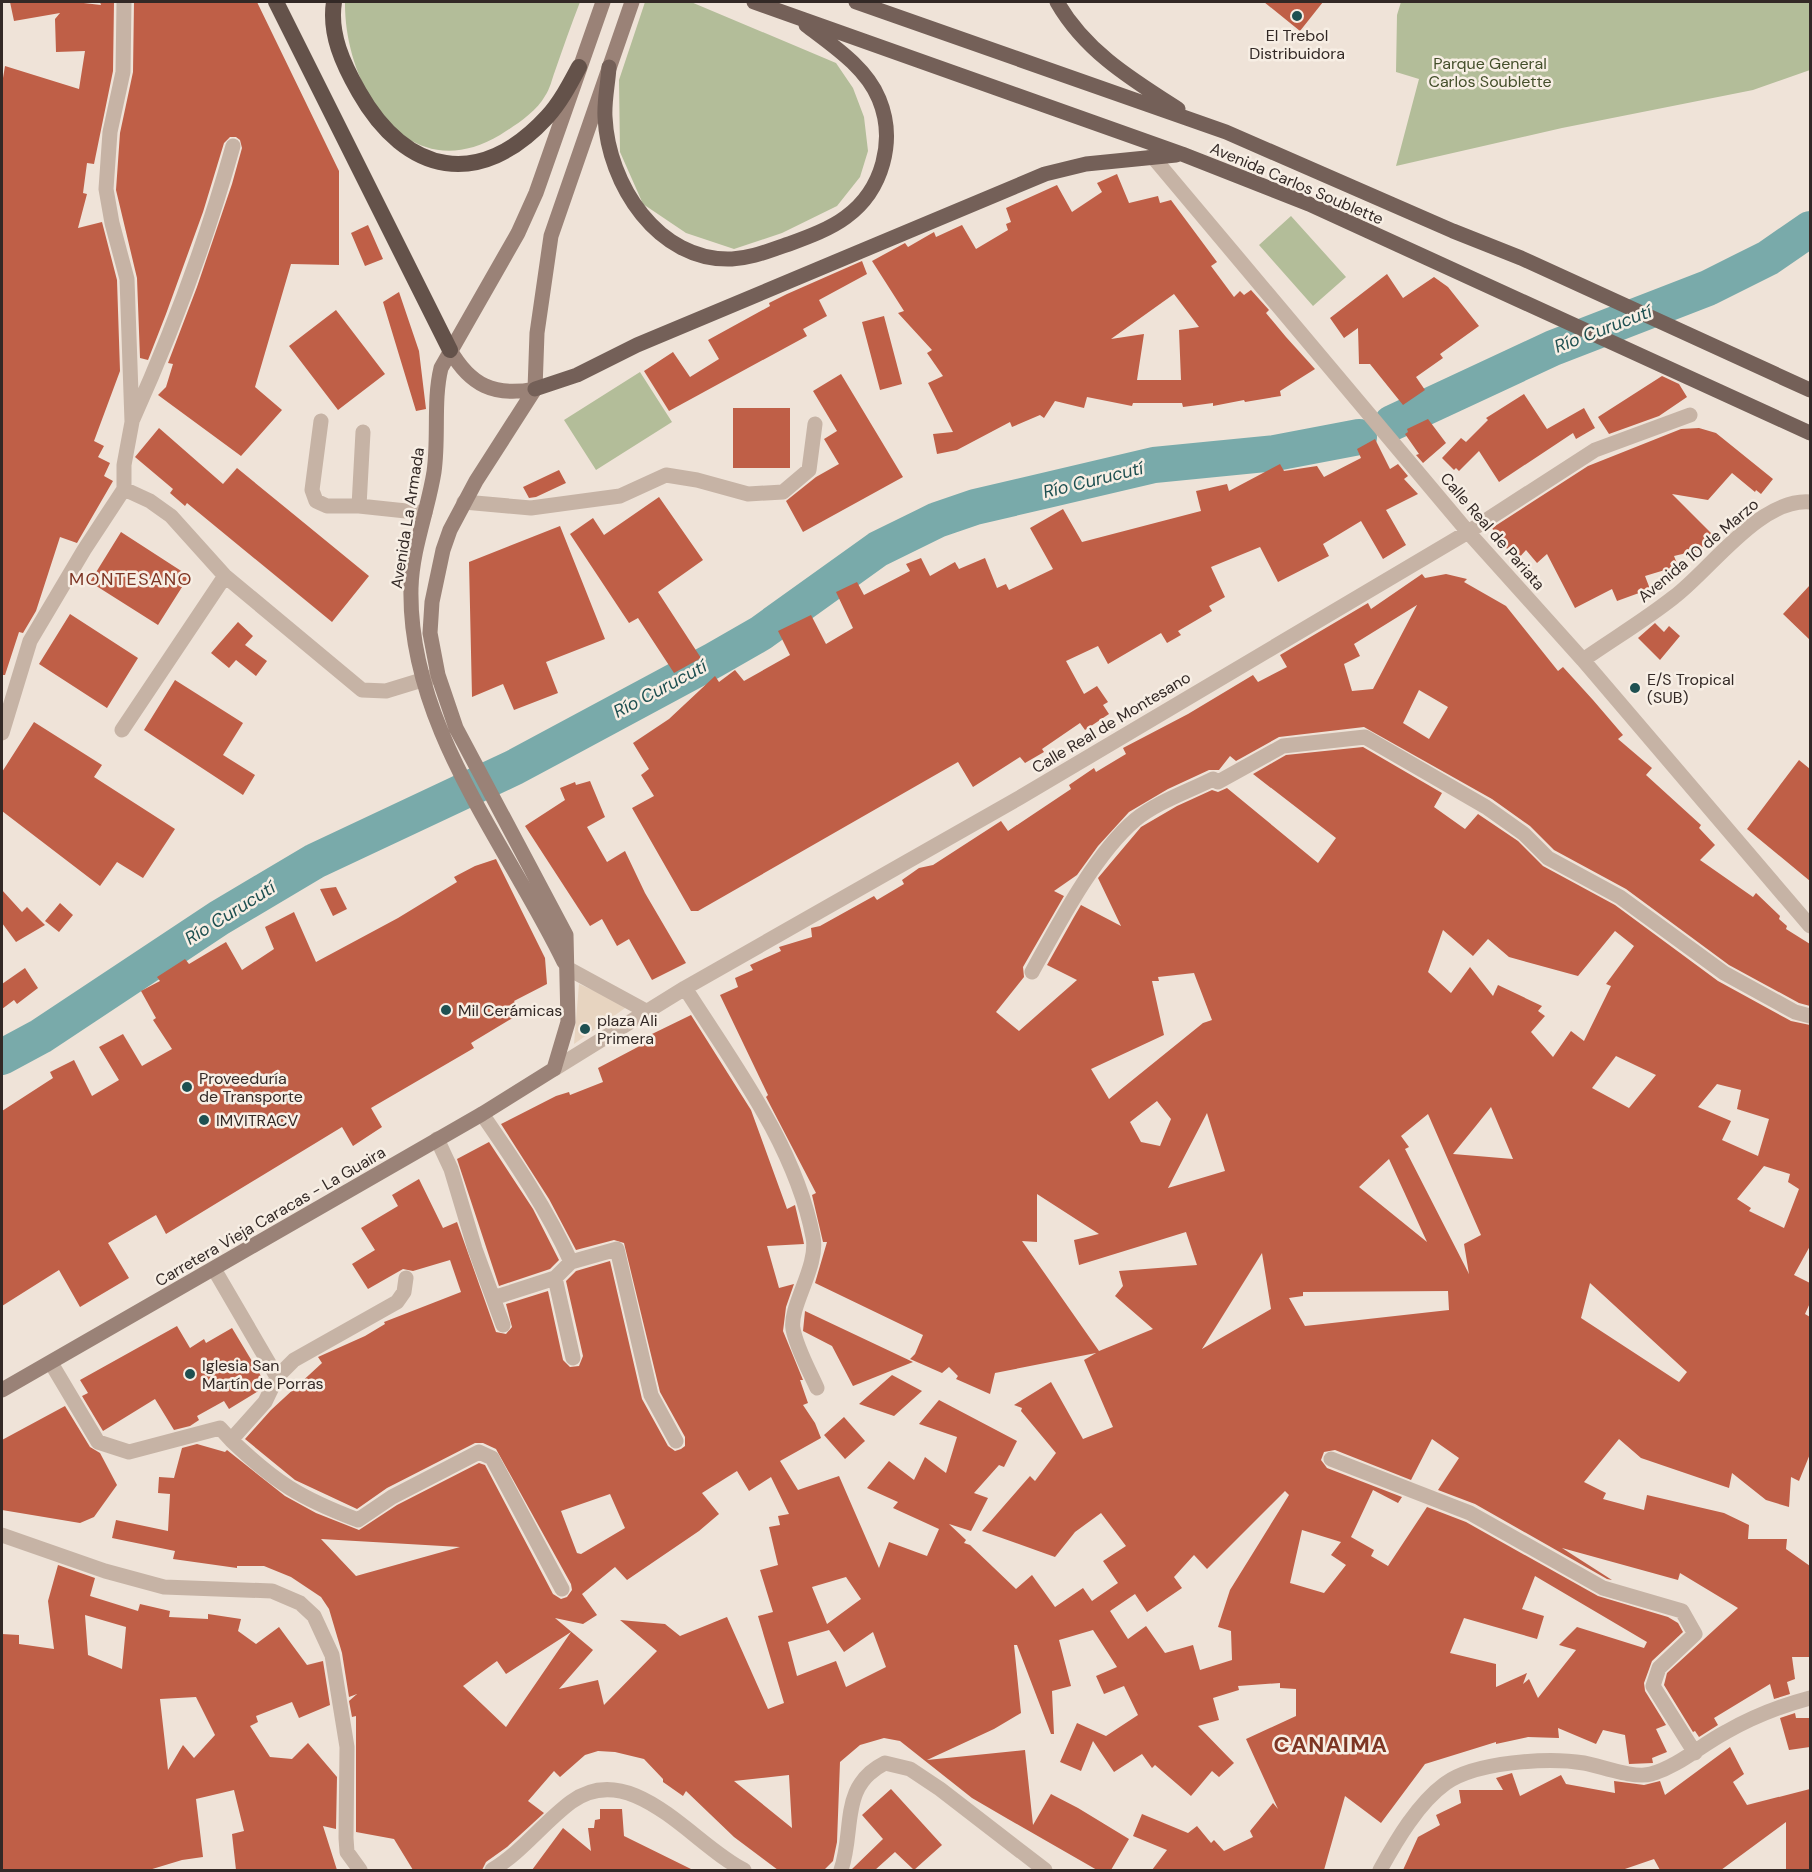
<svg xmlns="http://www.w3.org/2000/svg" width="1812" height="1872" font-family="'DM Sans',sans-serif">
<rect width="100%" height="100%" fill="#efe3d8"/>
<!-- green -->
<path fill="#b3bd99" d="M345 2H580C571 25 563 48 555 71 552 79 550 89 545 96 536 112 516 125 500 135 406 191 344 85 345 2Z
M645 2H691L836 63 853 88 864 117 868 151 860 177 837 206 782 233 734 249 686 233 643 204 620 152 619 80Z
M1401 2H1810V70L1753 90 1562 128 1396 166 1419 79 1396 72 1397 15Z
M1291 216 1346 277 1313 306 1259 245Z
M640 372 672 422 596 470 564 420Z"/>
<!-- plaza -->
<path fill="#e7d4c0" d="M579 984 628 1006 574 1044Z"/>
<g fill="none" stroke-linecap="round" stroke-linejoin="round">
<!-- river -->
<path stroke="#79aaaa" stroke-width="36" d="M1392 423 1553 348 1708 288 1768 258 1810 229
M2 1057 41 1036 219 918 315 861 515 767 714 660 761 633 878 549 937 520 975 507 1154 465 1275 453 1359 437"/>
</g>
<!-- building -->
<path fill="#bf5f47" fill-rule="evenodd" d="M10 2H75L101 5 100 2H114L113 71 94 164 87 163 83 193 87 194 78 228 102 222 117 280 120 371 94 441 104 446 98 457 110 463 104 476 113 481 77 543 60 537 36 611 23 633 19 632 5 675H2V84L5 66 79 89 85 51 56 52 55 19 60 13 14 21Z
M134 2H257L339 171V265L291 264 255 387 282 410 241 456 158 395 166 387 173 364 168 363 197 287 232 184 242 148 240 140 236 137H230L224 143 203 212 166 314 148 360 140 358 137 278 116 190 120 133 133 72Z
M1264 2H1323L1300 31Z
M1117 174 1129 203 1158 196 1160 203 1171 200 1217 262 1211 266 1234 297 1240 291 1244 295 1251 290 1269 310 1266 313 1286 337 1315 369 1280 391 1281 396 1245 402 1244 400 1213 406V403L1183 407 1182 403H1133L1132 406 1087 397 1084 408 1055 401 1044 418 1040 415 1012 427 1010 422 957 450 937 454 933 434 953 432 928 383 943 376 927 353 932 350 898 313 904 311 872 261 905 243 908 247 934 232 936 237 962 225 976 249 1008 230 1006 224 1011 222 1006 208 1057 185 1072 212 1102 192 1097 183ZM1174 294 1199 327 1179 330 1181 380H1137L1144 334 1111 339Z
M368 225 383 259 365 266 351 233Z
M862 261 867 274 819 300 827 316 803 329 807 336 669 411 644 371 673 352 690 377 719 359 708 340 770 306 769 303 787 294Z
M1387 274 1403 298 1434 277 1448 287 1479 326 1440 354 1443 358 1416 377 1425 390 1403 405 1370 364H1359L1358 328 1344 338 1330 318Z
M399 292 419 351 426 409 416 411 383 302Z
M336 310 385 374 338 410 289 346Z
M884 316 902 384 880 390 862 322Z
M841 374 903 477 803 532 786 501 816 477 839 464 824 439 837 431 813 391Z
M1662 376 1679 384 1687 397 1659 416 1609 434 1598 417Z
M1524 394 1547 429 1584 408 1595 428 1576 439 1573 433 1499 482 1479 451 1459 471 1456 468 1454 470 1442 458 1461 438 1466 442 1488 420 1486 418Z
M733 408H790V468H733Z
M1428 419 1446 443 1423 463 1416 455 1419 454 1405 434 1408 432 1407 429Z
M159 428 223 484 237 468 369 576 332 622 187 503 185 506 170 493 173 489 135 457Z
M1699 428 1716 433 1773 479 1761 494 1756 490 1755 492 1732 473 1708 500 1672 494 1714 536 1699 550 1674 556 1678 566 1645 576 1650 589 1617 601 1612 589 1575 608 1547 554 1537 563 1526 550 1517 560 1499 540 1492 528 1588 466 1681 429Z
M1375 439 1390 469 1398 464 1408 476 1404 479 1418 494 1386 510 1406 545 1383 559 1361 521 1323 544 1329 556 1278 582 1260 547 1211 567 1225 597 1209 606 1212 611 1178 631 1181 635 1167 643 1161 633 1108 664 1098 646 1066 661 1084 694 1097 686 1108 702 1103 705 1109 714 1085 730 1080 723 1042 749 1044 752 1025 763 1020 757 973 787 958 762 698 911H691L632 808 654 796 641 775 649 769 633 743 669 719 715 676 719 682 735 670 744 681 790 655 778 631 811 615 826 644 853 628 836 592 857 582 864 595 910 571 906 564 921 558 930 576 955 562 959 569 985 558 997 588 1006 584 1009 590 1053 569 1030 528 1063 509 1082 542 1201 511 1196 491 1227 484 1229 491 1280 464 1284 471 1317 466 1324 477 1361 458 1357 449Z
M559 470 566 483 536 497 529 498 523 487Z
M659 497 703 560 658 592 701 658 674 673 638 618 629 623 570 534 593 518 604 535Z
M560 526 605 639 546 662 558 693 514 710 503 684 472 697 469 562Z
M121 532 189 576 158 625 90 582Z
M1422 574 1425 578 1446 574 1467 579 1464 582 1506 606 1558 671 1563 667 1593 700 1623 735 1618 739 1652 768 1646 775 1701 825 1699 828 1715 845 1700 860 1753 897 1756 893 1780 916 1779 919 1787 926 1786 929 1810 944V1006L1799 1003 1729 965 1626 889 1554 850 1530 826 1492 799 1364 727 1279 737 1236 761 1230 756 1219 770H1209L1168 789 1129 812 1098 846 1077 875 1054 891 1064 896 1023 967 1024 977 996 1012 1019 1031 1077 980 1047 965 1074 917 1081 905 1121 926 1098 878 1141 827 1177 806 1212 790 1218 792 1227 788 1318 863 1336 838 1253 774 1286 755 1363 747 1442 793 1434 807 1465 829 1478 814 1518 841 1543 866 1615 905 1718 981 1791 1021 1810 1025V1246L1794 1275 1810 1283V1303L1805 1314 1810 1317V1454L1799 1481 1791 1477 1789 1507 1766 1500 1732 1473 1729 1488 1641 1458 1619 1439 1584 1482 1606 1493 1603 1499 1644 1510 1647 1495 1724 1513 1749 1525 1748 1539H1787L1786 1549 1810 1566V1657H1792L1795 1679 1787 1682 1790 1694 1774 1699 1770 1684 1714 1718 1718 1725 1699 1737 1695 1731 1693 1732 1664 1685 1667 1673 1738 1608 1680 1573 1678 1580 1562 1548 1612 1580 1607 1579 1475 1504 1438 1490 1459 1458 1432 1439 1411 1480 1335 1450 1324 1452 1321 1460 1327 1468 1402 1497 1398 1503 1373 1490 1351 1537 1374 1550 1371 1556 1388 1566 1427 1507 1466 1522 1598 1596 1668 1617 1678 1623 1683 1632 1652 1661 1644 1683 1645 1691 1666 1725 1656 1729 1667 1752 1652 1758 1653 1763 1629 1764 1625 1735 1603 1730 1596 1744 1558 1728 1559 1738 1528 1737 1496 1744V1742L1425 1764 1381 1823 1345 1796 1324 1870H1152L1167 1850 1133 1836 1142 1814 1188 1833 1197 1826 1211 1843 1214 1840 1224 1851 1253 1837 1250 1831 1273 1803 1278 1809 1246 1739 1296 1716V1689L1280 1688V1683L1238 1686 1239 1690 1213 1698 1219 1720 1198 1726 1234 1763 1219 1777 1212 1771 1191 1796 1155 1765 1152 1768 1142 1754 1114 1772 1093 1741 1081 1771 1060 1762 1077 1723 1106 1736 1138 1715 1124 1686 1104 1694 1096 1676 1117 1667 1093 1630 1059 1640 1071 1686 1052 1691 1054 1734H1051L1017 1645H1014L1021 1713 994 1729 927 1760 1025 1750 1033 1825 1051 1794 1078 1808 1129 1839 1111 1870H1097L1008 1819 972 1798 900 1741 884 1738 860 1745 840 1762 837 1842 833 1861 824 1870H778L734 1837 686 1791 683 1796 663 1782V1779L644 1759 615 1752 598 1751 585 1755 560 1777 554 1771 528 1801 544 1813 507 1847 486 1862 482 1870H413L394 1839 356 1832V1716L352 1717 349 1701 357 1694 349 1697 342 1653 329 1609 321 1597 291 1577 264 1566H237V1568L173 1559 175 1551 112 1538 116 1520 168 1531 170 1494 158 1493 159 1477 174 1478 182 1448 197 1444 225 1452 227 1450 285 1496 316 1513 359 1530 397 1505 479 1463 485 1465 553 1594 561 1599 567 1597 572 1590 571 1584 496 1449 483 1443H475L387 1488 357 1509 295 1480 245 1439 271 1410 322 1363 318 1357 365 1336 385 1324 384 1322 461 1292 450 1260 413 1271 403 1269 368 1289 352 1264 375 1250 361 1228 398 1206 392 1195 419 1179 443 1228 457 1222 496 1332 506 1334 512 1327 506 1304 548 1291 563 1360 570 1367 579 1366 583 1356 566 1281 576 1271 610 1261 642 1399 668 1446 675 1451 681 1449 685 1446V1437L660 1392 624 1243 614 1240 576 1250 549 1199 501 1124 556 1096 569 1092 570 1095 603 1082 598 1068 653 1039 652 1034 691 1015 751 1110 787 1209 795 1205 803 1239 804 1244 767 1246 779 1288 794 1284 786 1307 783 1331 803 1380H800L808 1403 803 1405 815 1423 821 1438 780 1461 798 1490 839 1476 879 1568 889 1542 927 1556 939 1529 893 1508 898 1502 867 1488 889 1461 914 1480 925 1457 946 1473 957 1437 919 1424 939 1400 1017 1441 1004 1467 999 1465 974 1493 988 1498 971 1531 949 1524 966 1540 964 1543 970 1545 1016 1589 1032 1575 1055 1607 1083 1588 1092 1601 1118 1583 1103 1561 1126 1546 1101 1513 1075 1532 1055 1557 982 1531 1030 1476 1035 1481 1056 1453 1021 1411 1022 1408 1014 1405 1051 1382 1083 1439 1113 1427 1084 1360 1096 1353 995 1373 990 1394 956 1379 958 1376 949 1367 942 1373 910 1359 915 1354 923 1335 815 1283 827 1242H823L812 1195 816 1193 766 1097 768 1095 720 995 738 987 735 978 753 970 750 965 781 951 779 947 812 937 811 928 820 926 874 896 877 900 904 884 902 880 919 868 933 865 1001 821 1008 831 1071 789 1069 785 1094 768 1096 772 1126 754 1123 748 1188 714 1253 675 1258 682 1287 667 1280 655 1368 603 1371 609ZM1417 605 1373 689 1352 691 1344 664 1360 656 1354 644ZM1419 690 1448 707 1429 739 1403 723ZM1443 930 1473 956 1488 939 1509 957 1578 976 1615 931 1634 946 1606 984 1611 986 1584 1041 1571 1031 1553 1057 1531 1032 1545 1016 1538 1011 1542 1006 1498 985 1493 996 1470 967 1451 993 1428 972ZM1194 973 1212 1020 1203 1023 1109 1099 1091 1069 1164 1035 1152 981H1159L1158 977ZM1616 1056 1656 1075 1629 1108 1592 1088ZM1717 1084 1741 1090 1737 1109 1769 1119 1758 1156 1722 1140 1731 1121 1698 1107ZM1157 1101 1171 1119 1160 1146 1141 1142 1130 1122ZM1491 1107 1513 1159 1453 1154 1475 1127ZM1207 1113 1225 1171 1168 1188ZM1428 1114 1481 1235 1464 1244 1469 1274 1405 1149 1409 1147 1401 1136ZM1389 1159 1427 1242 1359 1187ZM1764 1166 1790 1174 1788 1182 1799 1189 1784 1228 1749 1211 1751 1208 1737 1199ZM1037 1194 1099 1234 1074 1240 1079 1265 1186 1232 1197 1265 1119 1271 1123 1286 1115 1296 1153 1329 1099 1351 1022 1241 1037 1242ZM1262 1253 1271 1309 1202 1349ZM1590 1283 1687 1372 1679 1382 1581 1318ZM1448 1291 1449 1310 1305 1326 1289 1298 1303 1296V1292ZM737 1471 749 1491 771 1477 789 1514 778 1516 780 1525 769 1527 778 1565 760 1570 773 1612 758 1616 784 1703 768 1709 727 1617 680 1636 665 1624 620 1620 657 1651 604 1705 598 1680 559 1689 593 1650 555 1618 583 1624 597 1615 582 1594 615 1567 627 1580 699 1531 719 1514 702 1493ZM1285 1491 1289 1495 1230 1590 1218 1627 1231 1631 1232 1660 1200 1670 1193 1645 1165 1653 1146 1626 1128 1639 1110 1611 1135 1594 1147 1612 1182 1588 1174 1577 1194 1555 1207 1569ZM610 1494 625 1528 581 1554 577 1553 561 1511ZM1302 1530 1341 1542 1331 1555 1346 1565 1324 1593 1290 1583ZM321 1539 460 1547 356 1576ZM1535 1576 1647 1642 1644 1648 1577 1627 1559 1645 1576 1650 1538 1698 1529 1679 1523 1684 1527 1673 1496 1687V1664L1450 1653 1464 1618 1537 1639 1544 1616 1522 1609ZM846 1577 861 1599 827 1624 812 1587ZM829 1630 844 1652 873 1632 886 1667 846 1687 836 1661 797 1676 788 1642ZM571 1632 506 1727 463 1686 497 1661 506 1674ZM789 1775 792 1828 734 1781Z
M1810 585V640L1783 614Z
M70 614 138 658 107 708 39 664Z
M238 622 253 636 245 645 267 661 256 676 236 660 229 668 211 653Z
M1655 623 1664 632 1669 626 1680 636 1660 660 1638 638Z
M175 680 243 723 223 755 255 775 243 795 144 730Z
M34 722 102 765 94 777 175 829 143 878 117 862 100 886 2 811V772Z
M1799 760 1810 769V881L1747 829Z
M590 781 605 817 587 827 607 862 625 851 645 893 686 963 652 980 629 939 617 946 602 919 590 926 525 826 565 800 560 788 575 782 576 785Z
M496 859 545 958 547 984 514 1001 521 1013 471 1043 474 1048 371 1108 382 1127 353 1146 342 1127 166 1234 156 1215 108 1243 129 1278 80 1307 59 1270 2 1306V1111L53 1078 50 1072 74 1060 92 1096 119 1080 99 1047 123 1034 142 1066 172 1049 153 1020 156 1018 141 991 160 981 157 977 185 959 189 964 226 942 242 970 274 949 265 927 294 912 316 962 398 918 457 882 454 877 475 866Z
M336 887 347 909 333 916 320 889Z
M2 890 22 912 27 907 45 925 16 942 2 923Z
M60 903 73 915 59 932 45 921Z
M25 968 38 988 17 1004 14 1000 2 1009V984Z
M489 1142 533 1209 559 1260 550 1269 499 1286 457 1159Z
M805 1311 913 1362 853 1386 832 1346 803 1331Z
M177 1326 190 1348 204 1339 206 1343 232 1328 264 1381 260 1390 229 1409 224 1401 197 1416 199 1420 190 1426 174 1430 155 1399 103 1431 82 1396 88 1393 80 1380Z
M892 1375 922 1391 894 1416 859 1404Z
M65 1406 90 1447 100 1453 117 1485 94 1517 80 1523 2 1510V1440Z
M844 1417 865 1441 845 1459 824 1435Z
M58 1565 95 1578 90 1596 138 1611 140 1604 170 1611 169 1617 208 1619V1614L241 1619 238 1631 256 1644 279 1627 307 1665 323 1661 330 1705 299 1718 292 1702 256 1716 258 1722 250 1726 270 1757 292 1759 308 1743 337 1777 336 1829 323 1826 337 1870H236L232 1834 244 1831 234 1790 196 1799 203 1857 182 1860 149 1870H2V1634L19 1635V1644L54 1649 48 1601ZM85 1615 126 1627 122 1669 88 1655ZM196 1697 215 1735 194 1758 183 1745 168 1770 160 1699Z
M1795 1713 1796 1718H1810V1747L1789 1750 1780 1718Z
M1730 1747 1744 1774 1733 1782 1747 1805 1810 1789V1870H1786V1822L1721 1870H1660L1654 1859 1622 1870H1403L1418 1837 1440 1825 1436 1815 1461 1803 1459 1790H1503L1496 1778 1512 1773 1520 1796 1561 1775 1566 1784 1615 1793 1614 1781 1644 1785 1660 1781 1665 1795Z
M891 1789 942 1845 914 1870 895 1852 875 1870H851L883 1839 862 1815Z
M600 1809H622L624 1836 693 1870H532L563 1828 591 1851 588 1828H594L595 1820 600 1819Z"/>
<g fill="none" stroke-linecap="round" stroke-linejoin="round">
<!-- minor -->
<path stroke="#c6b3a5" stroke-width="15" d="M124 2 123 72 110 132 106 189 112 223 127 279 132 422 124 465V489
M1152 156 1468 532 1583 660 1810 926
M133 419C173 330 207 239 233 146
M321 421 312 490 316 501 327 506H359L425 513
M464 502 531 508 620 496 666 475 697 480 748 494 783 492 809 470 815 424
M359 506 363 432
M1583 660C1613 639 1645 620 1674 597 1711 569 1760 498 1810 502
M122 730 225 576
M2 733 30 641 84 550 124 489 150 501 171 516 225 576 362 690 386 691 435 676
M567 968 646 1011
M1032 972C1058 925 1094 855 1135 820 1157 802 1187 792 1213 779L1218 782 1283 746 1365 737 1486 807 1524 834 1548 858 1620 897 1724 973 1795 1012 1810 1016
M685 988C734 1065 795 1145 813 1237 819 1266 789 1306 793 1329 797 1349 809 1370 817 1388
M554 1069 685 988 1019 798 1468 532 1595 450 1690 415
M482 1114C515 1162 547 1209 571 1262L617 1249 651 1395 676 1441
M437 1139 451 1169 475 1249 503 1325
M571 1262 555 1278 573 1358
M214 1269 277 1377
M493 1298 555 1278
M51 1363 98 1442 129 1452 220 1428 231 1440 265 1402 277 1377 294 1360 397 1302 404 1292 406 1278
M231 1440C276 1483 300 1498 358 1520L392 1497 479 1452 492 1458 562 1589
M1331 1459 1470 1513 1603 1588 1682 1611 1695 1634 1659 1668 1653 1686 1695 1753
M2 1535 105 1571 164 1587 272 1591 300 1603 314 1616 332 1655 347 1747 346 1838 347 1852 360 1870
M492 1870C522 1852 543 1823 571 1802 632 1757 694 1846 744 1870
M841 1870C855 1829 839 1786 885 1763L910 1769 940 1789 1045 1870
M1380 1870C1396 1841 1418 1803 1446 1783 1475 1762 1548 1757 1584 1763 1601 1766 1634 1779 1651 1774 1679 1766 1701 1745 1726 1732 1754 1716 1780 1706 1810 1698"/>
<!-- secondary -->
<path stroke="#9a8277" stroke-width="15" d="M450 350C470 385 494 397 535 389
M564 962C507 844 408 726 411 588 412 549 428 510 434 472 439 437 433 401 441 368L518 233 536 193 603 2
M2 1390 482 1114 554 1069 568 1022 566 935 456 728 438 675 430 633 432 602 443 550 450 530 476 481 535 389 537 333 551 236 632 2"/>
<!-- primary -->
<path stroke="#746058" stroke-width="15" d="M754 2 1182 154 1309 204 1810 433
M856 2 1226 132 1453 231 1521 258 1810 390
M1057 2C1085 51 1131 79 1178 109
M609 67C608 84 604 101 605 117 608 184 658 262 732 259 753 258 770 250 789 244 808 237 830 229 846 217 883 190 896 140 879 99 866 67 832 45 806 25
M535 389 577 375 637 345 1045 174 1086 164 1176 155"/>
<!-- trunk -->
<path stroke="#64524a" stroke-width="16" d="M276 2 450 350
M334 2C329 34 343 64 359 92 406 175 480 190 547 117 560 103 570 84 579 67"/>
</g>
<!-- markers -->
<g fill="#1e5051" stroke="#f7eee4" stroke-width="2">
<circle cx="1297" cy="16" r="6"/>
<circle cx="1635" cy="688" r="6"/>
<circle cx="446" cy="1010" r="6"/>
<circle cx="585" cy="1029" r="6"/>
<circle cx="187" cy="1087" r="6"/>
<circle cx="204" cy="1120" r="6"/>
<circle cx="190" cy="1374" r="6"/>
</g>
<g text-anchor="middle" stroke-width="5" stroke-linejoin="round" paint-order="stroke">
<!-- poi labels -->
<g font-size="16" fill="#332926" stroke="#f7eee4" text-anchor="start">
<text x="1297" y="41" text-anchor="middle">El Trebol<tspan x="1297" dy="18">Distribuidora</tspan></text>
<text x="1647" y="685">E/S Tropical<tspan x="1647" dy="18">(SUB)</tspan></text>
<text x="458" y="1016">Mil Cerámicas</text>
<text x="597" y="1026">plaza Ali<tspan x="597" dy="18">Primera</tspan></text>
<text x="199" y="1084">Proveeduría<tspan x="199" dy="18">de Transporte</tspan></text>
<text x="216" y="1126">IMVITRACV</text>
<text x="202" y="1371">Iglesia San<tspan x="202" dy="18">Martín de Porras</tspan></text>
</g>
<!-- park labels -->
<g font-size="16" fill="#444f2b" stroke="#f7eee4">
<text x="1490" y="69">Parque General<tspan x="1490" dy="18">Carlos Soublette</tspan></text>
</g>
<!-- street labels -->
<g font-size="16" fill="#332926" stroke="#f7eee4">
<text transform="translate(1297 183) rotate(23)" y="6">Avenida Carlos Soublette</text>
<text transform="translate(407 518) rotate(-81)" y="6">Avenida La Armada</text>
<text transform="translate(1493 531) rotate(49)" y="6">Calle Real de Pariata</text>
<text transform="translate(1698 550) rotate(-40)" y="6">Avenida 10 de Marzo</text>
<text transform="translate(1111 722) rotate(-31)" y="6">Calle Real de Montesano</text>
<text transform="translate(270 1216) rotate(-30)" y="6">Carretera Vieja Caracas - La Guaira</text>
</g>
<!-- water labels -->
<g font-size="18" font-style="italic" fill="#1e5051" stroke="#f7eee4">
<text transform="translate(1603 329) rotate(-21)" y="6">Río Curucutí</text>
<text transform="translate(1093 480) rotate(-14)" y="6">Río Curucutí</text>
<text transform="translate(660 689) rotate(-28)" y="6">Río Curucutí</text>
<text transform="translate(230 913) rotate(-32)" y="6">Río Curucutí</text>
</g>
<!-- neighbourhood labels -->
<g font-size="18" letter-spacing="1.5" fill="#7d3524" stroke="#f7eee4">
<text x="131" y="585">MONTESANO</text>
</g>
<!-- district labels -->
<g font-size="22" font-weight="bold" letter-spacing="1.5" fill="#7d3524" stroke="#f7eee4">
<text x="1331" y="1752">CANAIMA</text>
</g>
</g>
<!-- border -->
<rect width="1812" height="1872" fill="none" stroke="#332926" stroke-width="6"/>
</svg>
